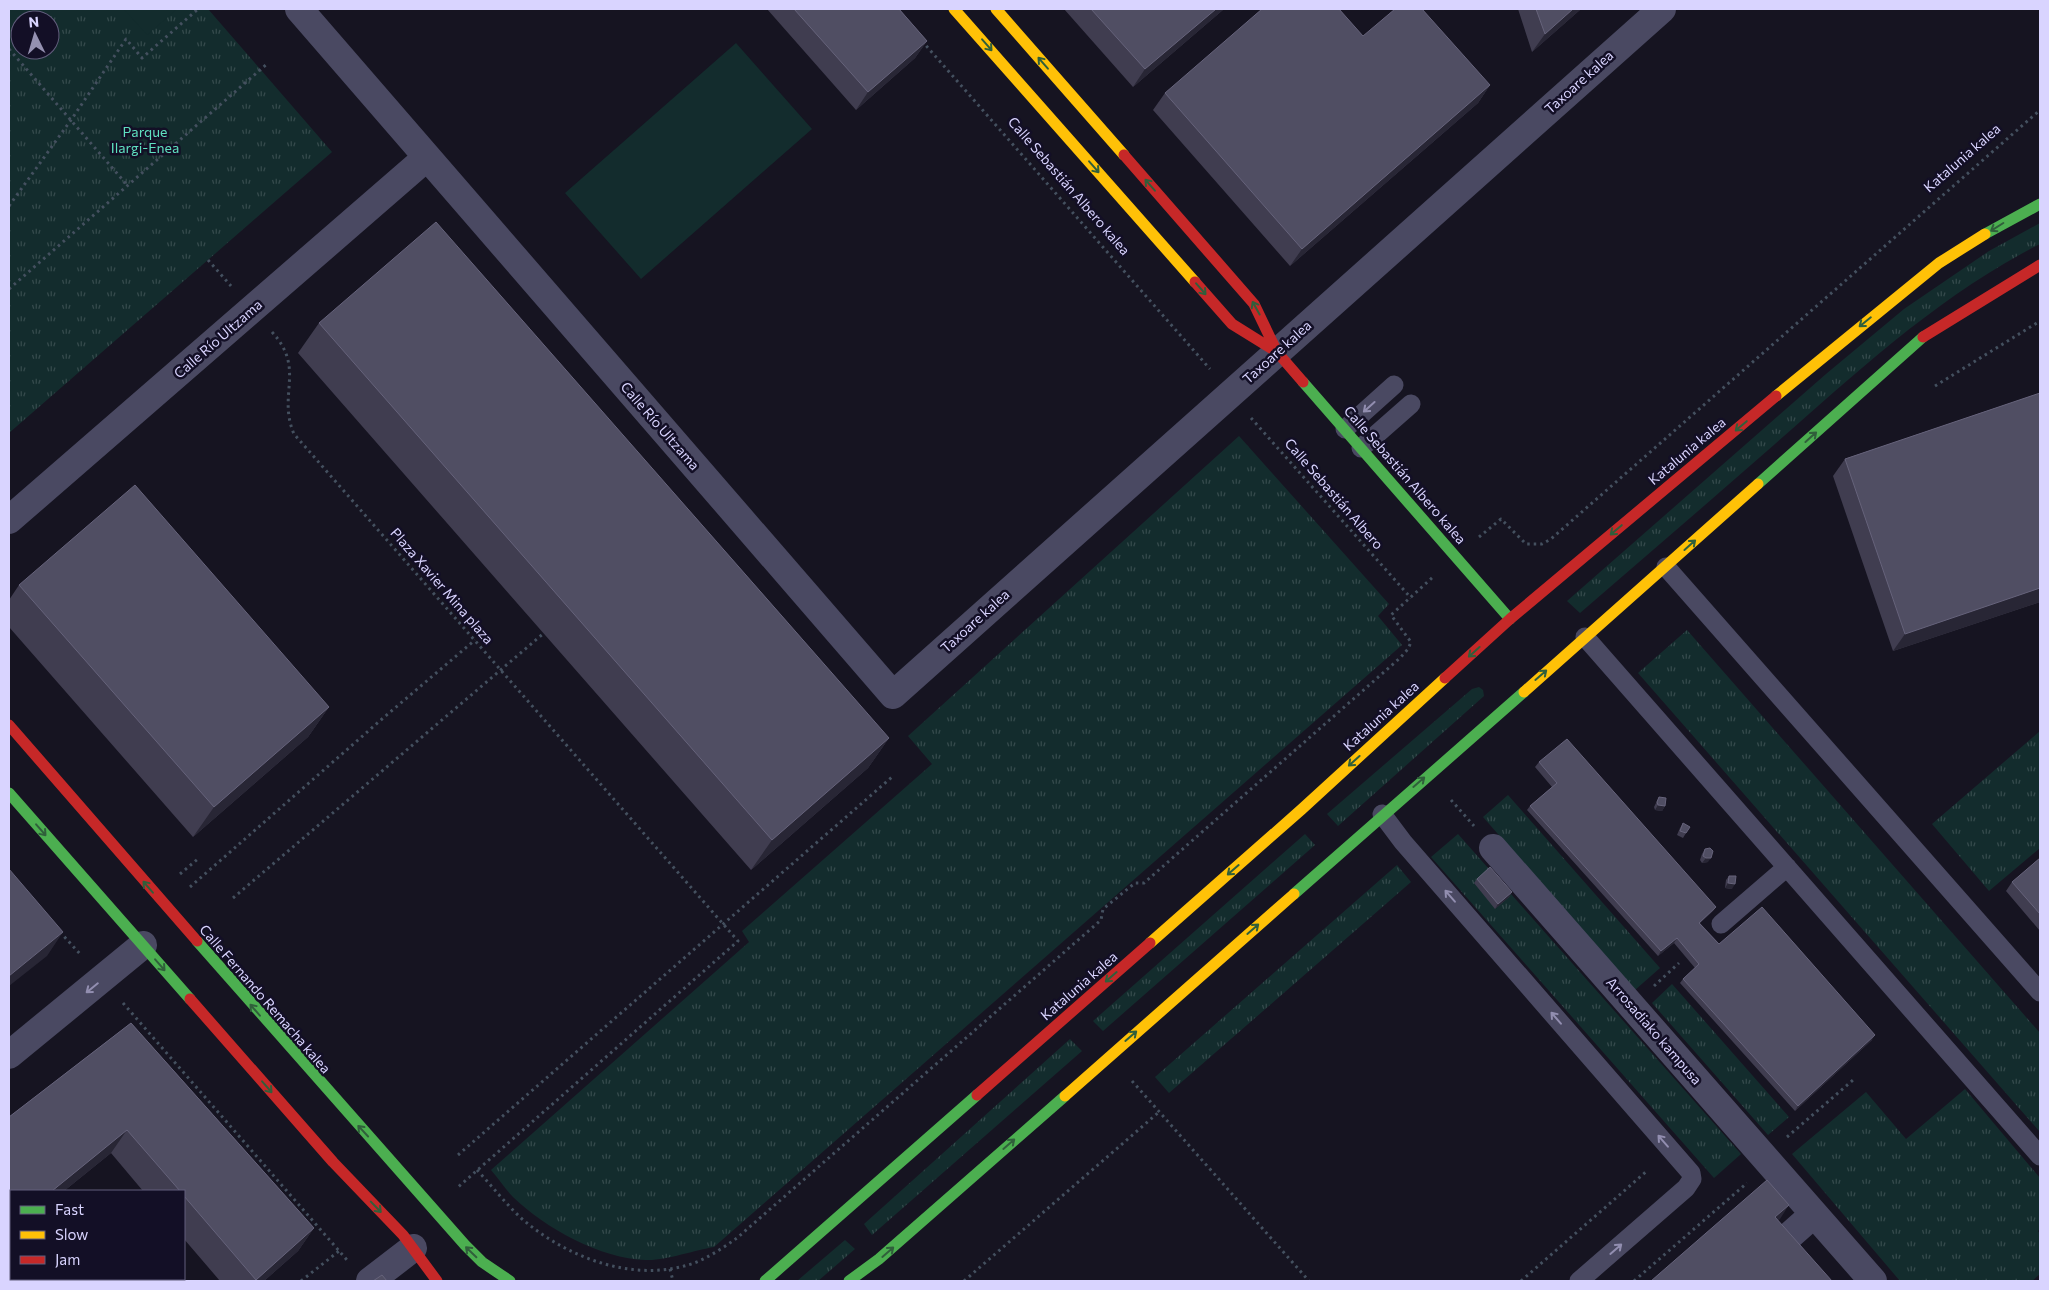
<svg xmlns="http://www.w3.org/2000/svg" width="2049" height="1290" font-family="Commissioner,sans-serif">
<defs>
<pattern id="grass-tufts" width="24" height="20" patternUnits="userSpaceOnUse" patternTransform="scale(1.25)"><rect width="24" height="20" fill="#132c2d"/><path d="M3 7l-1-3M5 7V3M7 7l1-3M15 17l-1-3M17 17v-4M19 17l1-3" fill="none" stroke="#354a4c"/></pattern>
</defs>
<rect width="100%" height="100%" fill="#161421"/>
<!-- grass -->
<path fill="url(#grass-tufts)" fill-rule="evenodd" d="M9 9H208L332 152 9 433ZM20 20H50V50H20Z
M2040 223V244C1941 294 1858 371 1775 444 1710 501 1645 557 1580 613L1567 601 1826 374 1904 309 1989 251Z
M1239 436 1389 604 1378 616 1402 645 714 1247C695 1250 664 1261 646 1260 601 1259 545 1228 513 1197 505 1189 499 1179 491 1170L749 942 742 931 932 764 908 736Z
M1687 630 2040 1033V1132L1638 673Z
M1479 687 1483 690 1484 696 1338 826 1327 814 1472 689Z
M2040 731V848L1989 891 1932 824Z
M1508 795 1660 968 1635 990 1483 817Z
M1305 834 1315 845 1103 1031 1093 1021Z
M1458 834 1741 1154 1714 1178 1431 857Z
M1397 865 1411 882 1169 1093 1155 1077Z
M1672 984 1789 1117 1768 1135 1652 1003Z
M1070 1039 1082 1051 872 1235 864 1224Z
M1965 1089 2040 1178V1229L2038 1231 2040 1234V1274L2032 1281H1900L1792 1154 1866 1092 1906 1139Z
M845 1240 855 1249 818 1281H797Z"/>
<!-- pitch -->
<path fill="#132c2d" d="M124 9H177L147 35Z
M736 43 812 129 641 279 565 193Z"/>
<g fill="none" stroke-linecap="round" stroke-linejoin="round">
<!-- path -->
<path stroke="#44505f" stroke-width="3" stroke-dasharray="2.5 4" stroke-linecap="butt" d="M922 41 1210 369
M9 49 128 186
M9 206 71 120 126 39 142 58 198 9
M208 260 231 286
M9 289 268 63
M272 332C306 369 277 394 294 434L738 941 457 1188
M1935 386 2040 321
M1251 418 1411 598
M1479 537 1501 519 1526 544H1542L1551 539 2040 110
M1451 800 1474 826
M180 874 199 858
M190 887 382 719 475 640
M233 898 544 633
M60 932 81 955
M1654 986 1679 963
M123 1003 347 1260
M1132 1081 1309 1281
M1787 1137 1853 1080
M458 1155 892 777
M477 1170C492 1186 505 1203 521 1218 567 1258 635 1284 694 1263 710 1257 724 1247 737 1238L1101 920 1103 909 1135 883H1144L1400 658 1408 649 1411 642 1391 615 1433 577
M670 1269 673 1281
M301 1281 339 1251
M964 1281 1159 1112
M1521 1281 1648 1170
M1634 1281 1747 1183"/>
<!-- lane -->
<path stroke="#4a4962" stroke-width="19" d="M1345 429 1394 385
M1361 448 1411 404
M1666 567 2040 992
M1585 637 2040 1156
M1382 814 1403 842 1691 1173 1692 1179 1686 1188 1579 1281
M1721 924 1787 867"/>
<!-- street -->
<path stroke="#4a4962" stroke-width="28" d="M299 9 893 695 1662 9
M9 520 426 158
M1493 848 1873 1281
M9 1055 143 945
M1779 1245 1814 1214
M370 1281 413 1248"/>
<!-- fast -->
<path stroke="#4caf50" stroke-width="11" d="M1985 234 2040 204
M1303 382 1510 619
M1758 484 1923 337
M9 793 190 999
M1294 894 1524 692
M197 941 465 1245 482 1262 510 1281
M765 1281 977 1095
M849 1281 879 1259 1065 1096"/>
<!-- slow -->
<path stroke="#ffc107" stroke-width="11" d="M954 9 1195 282
M996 9 1124 155
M1776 396 1939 263 1985 234
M1524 692 1758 484
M1150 943 1302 809 1445 678
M1065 1096 1294 894"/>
<!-- jam -->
<path stroke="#c62828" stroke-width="11" d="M1124 155 1254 304 1277 352 1303 382
M1195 282 1232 324 1277 352
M1923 337 2040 265
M1445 678 1510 619 1776 396
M9 725 197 941
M190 999 333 1162 403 1235 437 1281
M977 1095 1150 943"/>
</g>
<!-- wall -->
<path fill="#403d50" d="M767 9H899L927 41 915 58 856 110Z
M1064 9H1224L1133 87Z
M1518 9H1581L1532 52Z
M1490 85 1478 103 1290 266 1153 110 1165 93Z
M319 323 889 738 868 768 751 870 298 353Z
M2040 393V602L1893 651 1833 476 1845 459Z
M19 585 329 707 308 737 193 837 9 627V600Z
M1539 762 1716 907 1713 911 1700 923 1719 944 1872 1040 1795 1111 1680 983 1683 979 1695 968 1674 943 1658 956 1527 810 1530 806 1552 787 1535 767Z
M1659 797 1665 806 1662 811 1655 810 1654 807Z
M1683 823 1686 833 1683 838 1677 835 1680 828Z
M1705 849 1708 862 1702 863 1700 860 1702 854Z
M2040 858V931L2006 891 2012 882Z
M1729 876 1732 889 1725 888 1726 880Z
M1477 879 1512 892 1509 897 1495 909 1474 883Z
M131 1023 314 1228 298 1251 264 1281H220L184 1239V1191H143L111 1153 64 1191H11V1235L9 1237V1117Z"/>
<!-- shaded-wall -->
<path fill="#282635" d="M1216 9H1224L1133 87 1145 69Z
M1573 9H1581L1532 52 1545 34Z
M927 41 915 58 856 110 868 92Z
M1490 85 1478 103 1290 266 1302 249Z
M2040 588V602L1893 651 1905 634Z
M329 707 308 737 193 837 214 807Z
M889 738 868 768 751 870 772 840Z
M1658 805 1665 806 1662 811 1655 810Z
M1706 858H1711L1708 862 1702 863Z
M1728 883 1735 884 1732 889 1725 888Z
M1512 892 1509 897 1495 909 1498 904Z
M1716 907 1713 911 1696 927 1699 923Z
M63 932 47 956 9 986V976Z
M1677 938 1674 943 1658 956 1661 951Z
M1875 1035 1872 1040 1795 1111 1798 1106Z
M127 1130 111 1153 64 1191H52Z
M1789 1205 1780 1219 1766 1231 1775 1217Z
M11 1225V1235L9 1237V1227Z
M314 1228 298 1251 264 1281H255Z"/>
<!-- building -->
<path fill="#504e63" stroke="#66637b" d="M794 9H899L927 41 868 92Z
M1091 9H1216L1145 69Z
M1262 9H1339L1363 36 1395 9H1422L1490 85 1302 249 1165 93Z
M1536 9H1573L1545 34Z
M436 222 889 738 772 840 319 323Z
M2040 393V588L1905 634 1845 459Z
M135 485 329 707 214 807 19 585Z
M1567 739 1716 907 1699 923 1719 944 1762 907 1875 1035 1798 1106 1683 979 1699 964 1677 938 1661 951 1530 806 1557 783 1539 762Z
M1659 797 1666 798 1665 806 1658 805 1657 802Z
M1683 823 1690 827 1686 833 1680 831Z
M1710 848 1713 851 1711 858H1706L1703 856 1705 849Z
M2040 858V914L2012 882Z
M1490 867 1512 892 1498 904 1477 879Z
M9 869 63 932 9 976Z
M1729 876H1736L1735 884 1728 883Z
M131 1023 314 1228 256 1280 184 1196V1191H180L127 1130 52 1191H11V1225L9 1227V1117Z
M1767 1180 1789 1205 1775 1217 1832 1281H1651Z
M382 1275 387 1281H373Z"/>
<!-- one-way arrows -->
<defs><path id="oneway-shaft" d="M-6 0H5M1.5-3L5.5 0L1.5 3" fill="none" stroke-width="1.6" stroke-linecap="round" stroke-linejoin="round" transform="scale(1.25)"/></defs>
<g stroke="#305f3b">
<use href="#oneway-shaft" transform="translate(987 45) rotate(49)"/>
<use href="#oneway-shaft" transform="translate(1043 63) rotate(-131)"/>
<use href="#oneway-shaft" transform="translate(1094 167) rotate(49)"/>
<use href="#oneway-shaft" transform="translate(1150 185) rotate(-131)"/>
<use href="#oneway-shaft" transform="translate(1997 227) rotate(148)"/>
<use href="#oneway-shaft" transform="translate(1201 289) rotate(49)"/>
<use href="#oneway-shaft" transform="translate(1256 308) rotate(-119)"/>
<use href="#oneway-shaft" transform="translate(1865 322) rotate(141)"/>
<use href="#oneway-shaft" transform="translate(1741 426) rotate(140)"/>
<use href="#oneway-shaft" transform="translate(1811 437) rotate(-42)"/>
<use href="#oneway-shaft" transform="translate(1616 530) rotate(140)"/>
<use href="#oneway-shaft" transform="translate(1690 545) rotate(-42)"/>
<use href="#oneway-shaft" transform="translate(1474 652) rotate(138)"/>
<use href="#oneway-shaft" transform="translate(1541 675) rotate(-41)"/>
<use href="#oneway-shaft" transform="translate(1354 761) rotate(138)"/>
<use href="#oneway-shaft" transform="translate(1419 782) rotate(-41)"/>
<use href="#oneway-shaft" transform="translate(41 830) rotate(49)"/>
<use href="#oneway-shaft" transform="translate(1233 870) rotate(139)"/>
<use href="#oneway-shaft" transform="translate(148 887) rotate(-131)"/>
<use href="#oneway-shaft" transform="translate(1253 929) rotate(-41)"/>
<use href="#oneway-shaft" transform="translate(160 965) rotate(49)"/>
<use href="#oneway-shaft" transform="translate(1111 977) rotate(139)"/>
<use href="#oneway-shaft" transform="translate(255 1010) rotate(-131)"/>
<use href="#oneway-shaft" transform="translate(1131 1036) rotate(-41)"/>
<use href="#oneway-shaft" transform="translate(267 1087) rotate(49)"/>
<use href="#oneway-shaft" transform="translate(363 1131) rotate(-133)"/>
<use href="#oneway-shaft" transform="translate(1009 1144) rotate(-41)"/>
<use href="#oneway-shaft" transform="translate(376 1207) rotate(46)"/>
<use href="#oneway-shaft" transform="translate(471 1252) rotate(-136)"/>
<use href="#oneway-shaft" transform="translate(888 1252) rotate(-41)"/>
</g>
<g stroke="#928eb0">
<use href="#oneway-shaft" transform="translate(1369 407) rotate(138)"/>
<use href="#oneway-shaft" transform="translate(1450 896) rotate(-131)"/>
<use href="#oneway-shaft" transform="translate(92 988) rotate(141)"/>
<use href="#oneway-shaft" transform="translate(1556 1018) rotate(-131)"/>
<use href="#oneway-shaft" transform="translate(1663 1141) rotate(-131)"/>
<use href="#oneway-shaft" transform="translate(1616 1249) rotate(-41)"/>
</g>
<g text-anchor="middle" stroke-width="5" stroke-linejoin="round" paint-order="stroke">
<!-- street labels -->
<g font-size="14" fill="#d9d4ff" stroke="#130f26">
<text transform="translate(1579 82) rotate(-42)" y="5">Taxoare kalea</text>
<text transform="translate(1962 158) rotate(-41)" y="5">Katalunia kalea</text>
<text transform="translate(1069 186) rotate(49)" y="5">Calle Sebastián Albero kalea</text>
<text transform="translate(218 339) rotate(-41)" y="5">Calle Río Ultzama</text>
<text transform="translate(1277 352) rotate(-42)" y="5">Taxoare kalea</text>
<text transform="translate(660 426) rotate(49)" y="5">Calle Río Ultzama</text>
<text transform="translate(1687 451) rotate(-40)" y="5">Katalunia kalea</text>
<text transform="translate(1405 475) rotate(49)" y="5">Calle Sebastián Albero kalea</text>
<text transform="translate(1334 494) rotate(49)" y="5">Calle Sebastián Albero</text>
<text transform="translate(442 586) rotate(49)" y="5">Plaza Xavier Mina plaza</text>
<text transform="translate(975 621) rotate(-42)" y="5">Taxoare kalea</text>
<text transform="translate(1381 716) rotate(-42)" y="5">Katalunia kalea</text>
<text transform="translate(1079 986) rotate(-41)" y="5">Katalunia kalea</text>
<text transform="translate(265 999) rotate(49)" y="5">Calle Fernando Remacha kalea</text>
<text transform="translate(1654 1031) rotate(49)" y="5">Arrosadiako kampusa</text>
</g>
<!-- park labels -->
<g font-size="14" fill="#5fe0c0" stroke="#130f26">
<text x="145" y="137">Parque<tspan x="145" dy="16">Ilargi-Enea</tspan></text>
</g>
</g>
<!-- border -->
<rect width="2049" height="1290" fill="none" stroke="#d9d4ff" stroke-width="20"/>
<!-- legend -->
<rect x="10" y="1190" width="175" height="90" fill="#130f26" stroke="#625e7d"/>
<rect x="20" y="1206" width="25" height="8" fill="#4caf50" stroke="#625e7d"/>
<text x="55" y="1215" font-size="15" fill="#d9d4ff">Fast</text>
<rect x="20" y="1231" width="25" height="8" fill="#ffc107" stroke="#625e7d"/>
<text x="55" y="1240" font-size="15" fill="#d9d4ff">Slow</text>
<rect x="20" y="1256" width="25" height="8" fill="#c62828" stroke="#625e7d"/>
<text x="55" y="1265" font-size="15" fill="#d9d4ff">Jam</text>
<!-- north arrow -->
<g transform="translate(35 35) rotate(355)"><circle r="24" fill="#130f26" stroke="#625e7d"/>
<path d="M0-4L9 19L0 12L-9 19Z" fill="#9591b1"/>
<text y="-8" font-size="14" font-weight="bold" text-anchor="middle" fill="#d9d4ff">N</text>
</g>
</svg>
